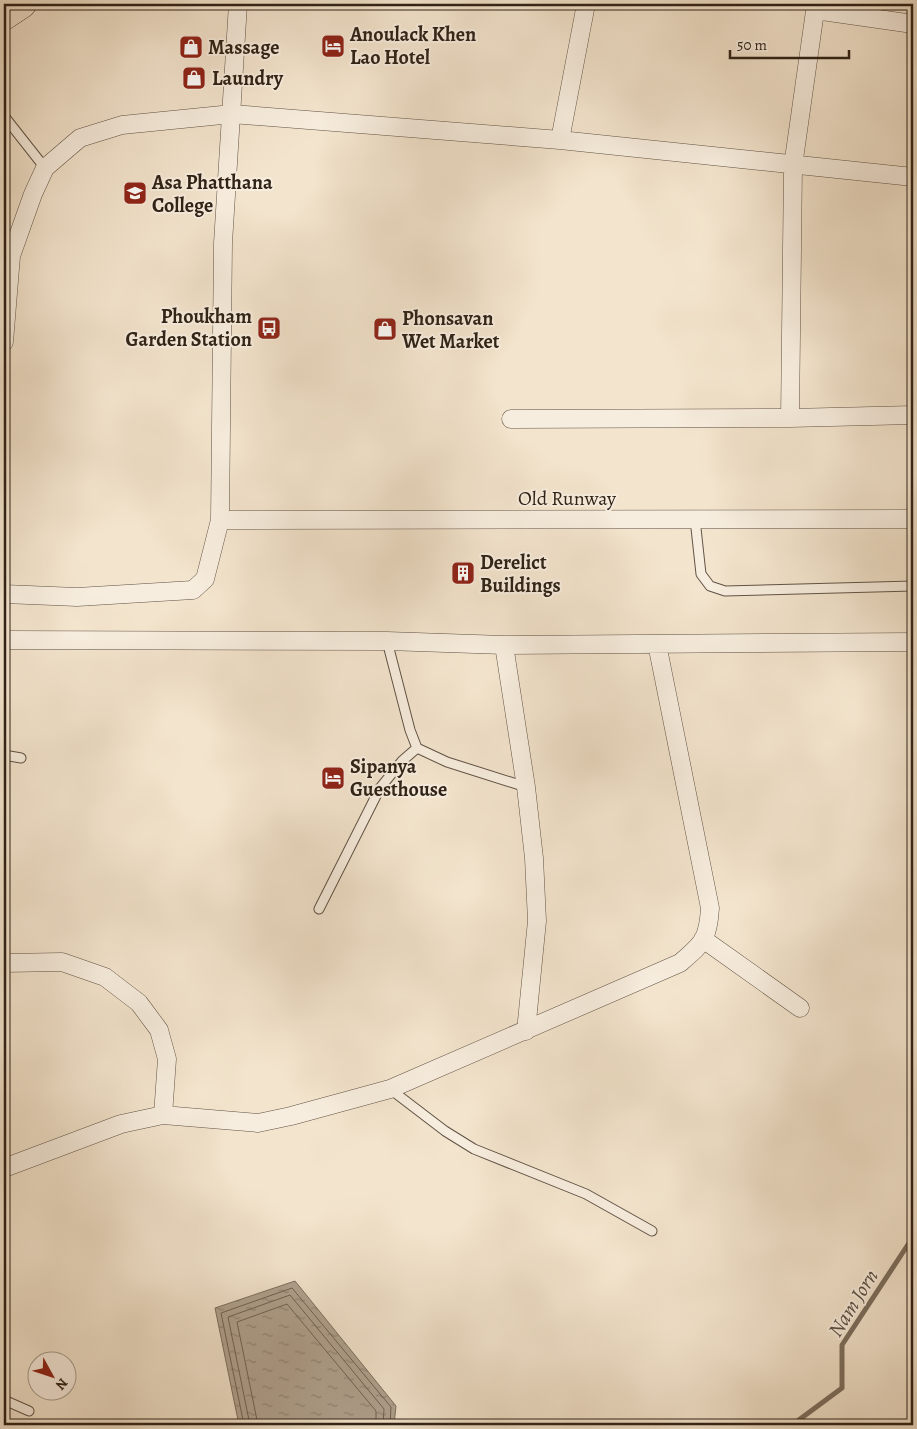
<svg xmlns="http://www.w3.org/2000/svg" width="917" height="1429" font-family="Alegreya,serif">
<defs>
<pattern id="water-ripples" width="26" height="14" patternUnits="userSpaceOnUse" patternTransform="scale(1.25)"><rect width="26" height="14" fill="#b0a28f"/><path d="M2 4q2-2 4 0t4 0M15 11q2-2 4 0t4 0" fill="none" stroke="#908474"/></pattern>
</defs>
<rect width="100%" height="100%" fill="#f3e4cd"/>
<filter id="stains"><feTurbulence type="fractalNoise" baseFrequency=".004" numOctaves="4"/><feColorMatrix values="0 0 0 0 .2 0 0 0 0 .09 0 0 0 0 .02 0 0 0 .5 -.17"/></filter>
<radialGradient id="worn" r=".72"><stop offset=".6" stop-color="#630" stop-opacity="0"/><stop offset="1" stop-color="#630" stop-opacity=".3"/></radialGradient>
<!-- water -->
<path fill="url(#water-ripples)" stroke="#7c6f5f" d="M295 1281 396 1406 394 1425H239L215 1308Z"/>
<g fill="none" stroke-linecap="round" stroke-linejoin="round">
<!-- shore -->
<path stroke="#706253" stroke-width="1" d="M244 1425 221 1313 292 1288 391 1407 390 1425
M250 1425 228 1317 290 1295 384 1409 383 1425
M258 1425 237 1322 287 1304 376 1411V1425"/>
<!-- stream -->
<path stroke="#7c6f5f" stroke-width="5" d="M792 1425 842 1388V1345L911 1240 913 1239"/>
<!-- service casing -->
<g stroke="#605244" stroke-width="11">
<path id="service" d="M4 116 45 168
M695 519 701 574 710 586 725 591 913 586
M387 641 410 730 417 748 447 762 526 787
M4 755 21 758
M319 909 380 788 402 761 417 748
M390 1089 445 1131 474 1149 586 1194 652 1231
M4 1400 29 1411"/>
</g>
<!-- minor casing -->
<g stroke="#605244" stroke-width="19">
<path id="minor" d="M815 10 913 24
M560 140 586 4
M4 342 11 256 33 194 45 168 80 138 122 125 232 114 560 140 913 177
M790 418 793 166 816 4
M511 419 790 418 913 415
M220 520 913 519
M4 594 77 597 193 590 205 579 220 520 223 243 238 4
M4 640 387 641 504 645 913 642
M504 645 526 787 534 858 537 921 526 1031
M703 939 800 1008
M4 963 62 962 105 977 139 1003 159 1030 167 1059 163 1115
M4 1168 121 1124 163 1115 258 1123 291 1116 390 1089 680 963C703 943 708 940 710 908L657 644"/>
</g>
<!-- trunk casing -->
<g stroke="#2f2217" stroke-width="29">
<path id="trunk" d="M4 16 22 4"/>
</g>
<!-- service -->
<use href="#service" stroke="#f7edde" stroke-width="9"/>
<!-- minor -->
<use href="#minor" stroke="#f7edde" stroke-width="18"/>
<!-- trunk -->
<use href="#trunk" stroke="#f3e4cd" stroke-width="28"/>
</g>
<!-- icons -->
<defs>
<g id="hotel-square" transform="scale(1.25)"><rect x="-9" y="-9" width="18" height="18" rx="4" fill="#8f2418" stroke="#f7edde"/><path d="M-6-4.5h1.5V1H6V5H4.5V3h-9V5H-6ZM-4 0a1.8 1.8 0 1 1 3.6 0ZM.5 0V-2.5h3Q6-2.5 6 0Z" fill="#fff"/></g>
<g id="shop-square" transform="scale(1.25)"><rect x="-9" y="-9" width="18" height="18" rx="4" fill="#8f2418" stroke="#f7edde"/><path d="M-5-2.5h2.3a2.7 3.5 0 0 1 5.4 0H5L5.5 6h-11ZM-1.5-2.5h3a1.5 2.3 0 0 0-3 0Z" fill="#fff"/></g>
<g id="school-square" transform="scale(1.25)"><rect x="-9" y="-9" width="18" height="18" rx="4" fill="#8f2418" stroke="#f7edde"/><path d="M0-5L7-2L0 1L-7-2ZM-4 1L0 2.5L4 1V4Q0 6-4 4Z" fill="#fff"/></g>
<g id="bus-square" transform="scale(1.25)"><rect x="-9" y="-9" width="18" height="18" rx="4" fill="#8f2418" stroke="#f7edde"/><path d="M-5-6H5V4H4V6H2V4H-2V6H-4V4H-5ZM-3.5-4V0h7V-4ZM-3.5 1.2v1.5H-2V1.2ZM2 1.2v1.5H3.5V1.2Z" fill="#fff"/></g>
<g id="building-square" transform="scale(1.25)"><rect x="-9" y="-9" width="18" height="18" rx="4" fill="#8f2418" stroke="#f7edde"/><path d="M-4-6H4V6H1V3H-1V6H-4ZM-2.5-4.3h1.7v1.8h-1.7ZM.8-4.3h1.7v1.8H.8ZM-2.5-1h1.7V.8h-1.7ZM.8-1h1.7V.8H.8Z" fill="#fff"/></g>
</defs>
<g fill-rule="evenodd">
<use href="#hotel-square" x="333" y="46"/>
<use href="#shop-square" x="191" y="47"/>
<use href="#shop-square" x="194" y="78"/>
<use href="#school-square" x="135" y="193"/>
<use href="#bus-square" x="269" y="328"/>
<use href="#shop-square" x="385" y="329"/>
<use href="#building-square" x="463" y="573"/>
<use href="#hotel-square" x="333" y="778"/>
</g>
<g text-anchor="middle" stroke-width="4" stroke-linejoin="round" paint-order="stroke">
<!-- poi labels -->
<g font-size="20" font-weight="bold" fill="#2f2217" stroke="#f7edde" text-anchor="start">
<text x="350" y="41">Anoulack Khen<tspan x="350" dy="23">Lao Hotel</tspan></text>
<text x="208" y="54">Massage</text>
<text x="212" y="85">Laundry</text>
<text x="152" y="189">Asa Phatthana<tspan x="152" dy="23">College</tspan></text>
<text x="252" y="323" text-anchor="end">Phoukham<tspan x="252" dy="23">Garden Station</tspan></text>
<text x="402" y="325">Phonsavan<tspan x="402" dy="23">Wet Market</tspan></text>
<text x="480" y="569">Derelict<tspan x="480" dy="23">Buildings</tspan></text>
<text x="350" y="773">Sipanya<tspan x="350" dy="23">Guesthouse</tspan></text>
</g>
<!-- street labels -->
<g font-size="20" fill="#2f2217" stroke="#f7edde">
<text x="567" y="505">Old Runway</text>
</g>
<!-- water labels -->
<g font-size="21" font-style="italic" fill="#5c4f41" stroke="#f7edde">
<text transform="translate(853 1303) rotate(-58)" y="7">Nam Jorn</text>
</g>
</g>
<!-- margin -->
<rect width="917" height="1429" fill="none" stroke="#f3e4cd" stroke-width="20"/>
<rect x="5" y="5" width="907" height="1419" fill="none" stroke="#2f2217" stroke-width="2.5"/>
<rect x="10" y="10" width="897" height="1409" fill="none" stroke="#2f2217"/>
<!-- north arrow -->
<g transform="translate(52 1376) rotate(130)"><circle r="24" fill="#f7edde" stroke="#a79c8e"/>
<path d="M0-4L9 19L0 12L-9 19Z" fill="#8f2418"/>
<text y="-8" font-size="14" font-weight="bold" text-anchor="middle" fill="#2f2217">N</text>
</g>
<!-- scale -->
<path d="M730 50v8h119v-8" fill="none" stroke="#2f2217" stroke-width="2.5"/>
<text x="737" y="50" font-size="15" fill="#2f2217" stroke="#f7edde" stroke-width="4" paint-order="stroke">50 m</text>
<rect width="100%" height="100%" filter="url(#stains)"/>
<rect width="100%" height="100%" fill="url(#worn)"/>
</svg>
